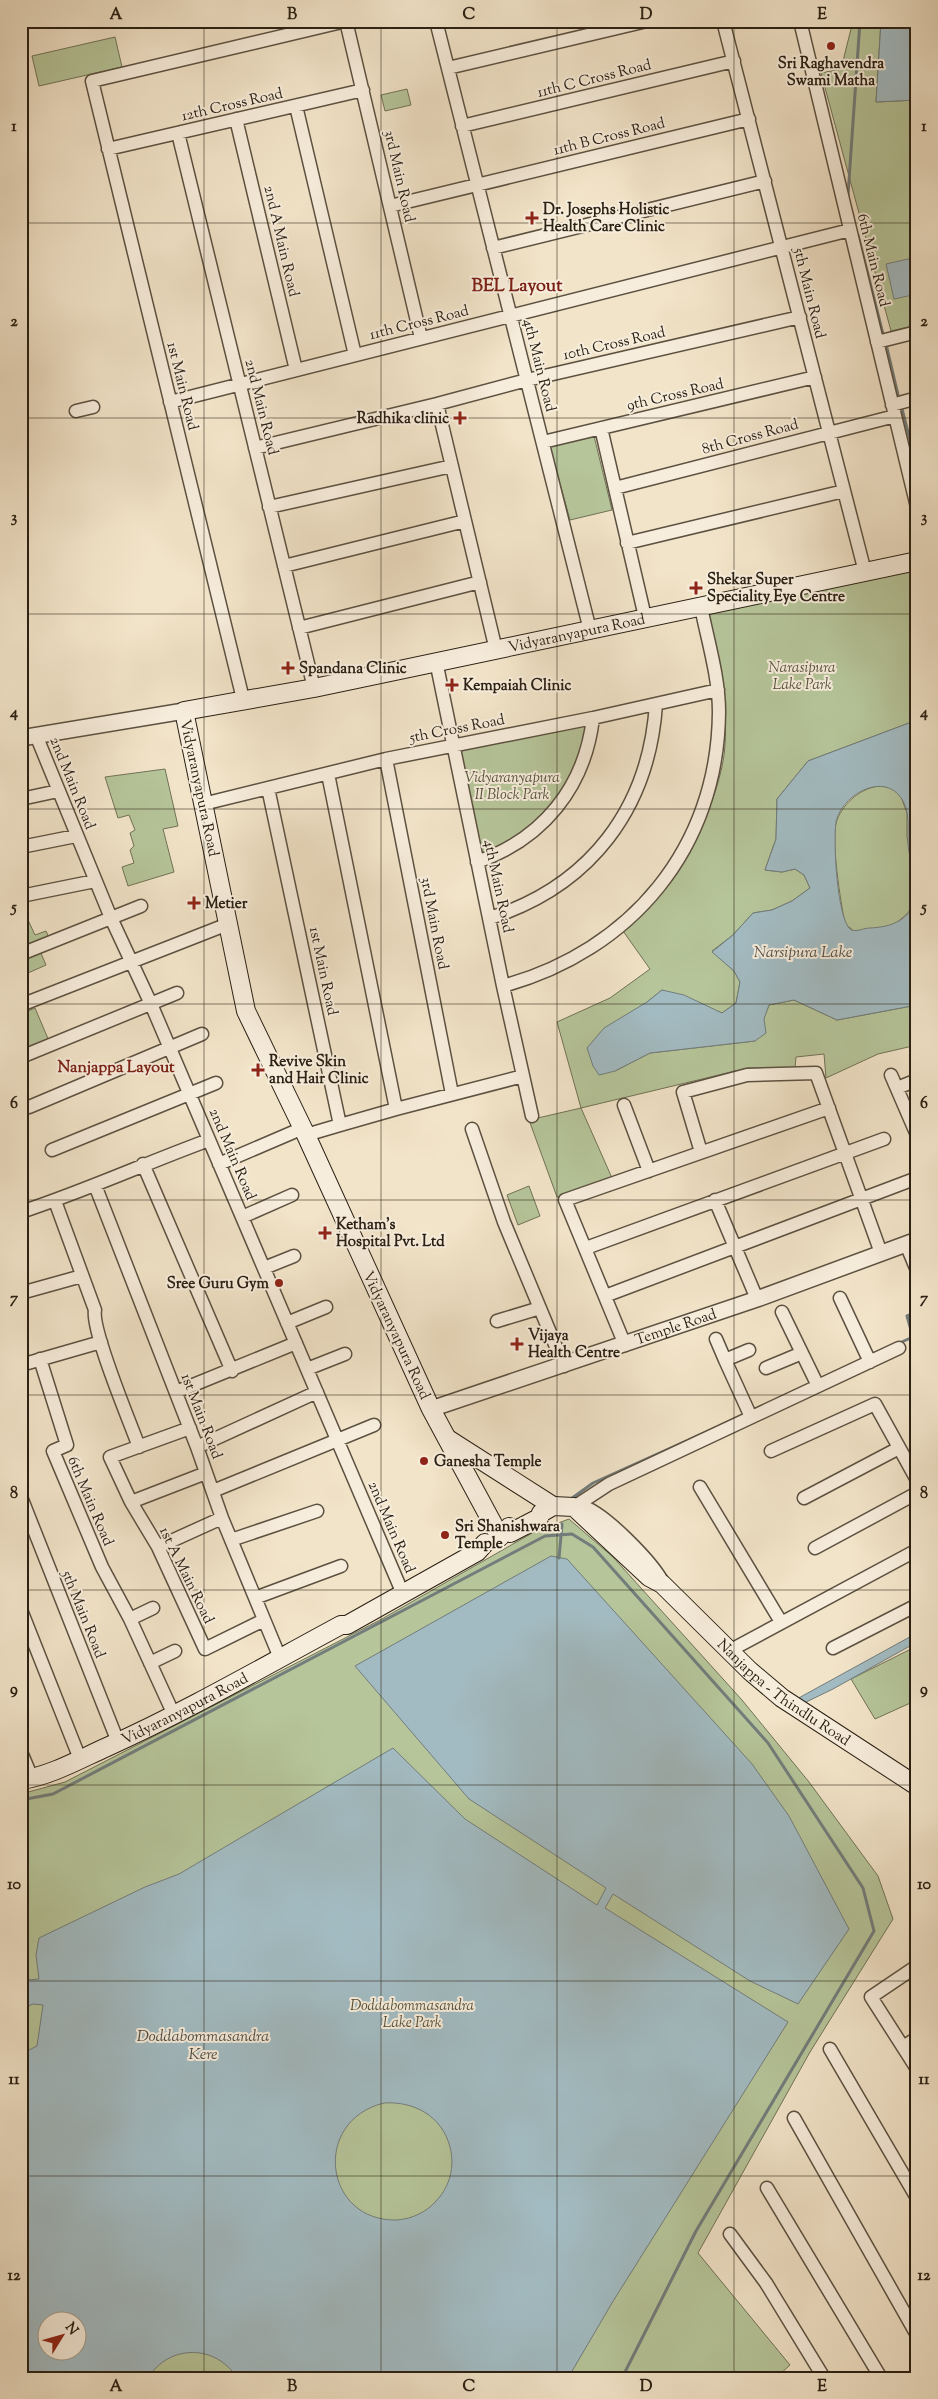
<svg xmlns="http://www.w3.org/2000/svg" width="938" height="2399" font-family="'Sorts Mill Goudy',serif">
<rect width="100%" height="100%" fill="#f2e4c9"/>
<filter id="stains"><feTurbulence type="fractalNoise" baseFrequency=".004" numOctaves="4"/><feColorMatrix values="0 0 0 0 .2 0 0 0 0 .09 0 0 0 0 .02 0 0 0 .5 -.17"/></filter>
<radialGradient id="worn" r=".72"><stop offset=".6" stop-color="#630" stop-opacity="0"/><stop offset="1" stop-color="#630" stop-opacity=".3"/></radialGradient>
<!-- green -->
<path fill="#b6c59a" stroke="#707257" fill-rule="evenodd" d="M853 21H881L876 102 917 100V325L891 331 821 73 841 69Z
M115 37 122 67 39 86 32 56Z
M407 89 411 105 385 111 381 95Z
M594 436 612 510 570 520 550 447Z
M917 568V720L808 761 777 799 776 839 765 870 782 872 795 869 804 875 810 888 792 901 772 910 753 913 733 935 712 951 734 971 740 982 736 1003 722 1013 662 990 647 1002 615 1071 650 1053 755 1041 769 1005 794 1000 837 1020 917 1005V1045L878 1054 826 1078 824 1054 796 1057 795 1068H748L581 1108 612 1178 557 1197 529 1120 581 1108 557 1022 610 998 650 969 623 931C636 918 651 905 663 891 691 861 723 786 725 745 728 701 716 656 707 613Z
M588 723 575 774 533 829 480 856 457 750Z
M165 769 178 826 163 829 174 872 128 886 122 867 134 863 130 850 134 846 130 833 135 830 129 815 118 818 105 777Z
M881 786 893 788 901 797 907 813V837L917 885 916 898 908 913 894 925 881 929 854 931 845 924C841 903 830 838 837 820 844 802 862 787 881 786Z
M28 920 35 935 46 931 50 940 21 952V923Z
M40 951 46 965 28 973 22 959Z
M35 1008 49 1041 29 1049 21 1030V1014Z
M529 1186 540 1216 518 1225 507 1195Z
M569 1519 613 1557 742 1700 809 1782 878 1876 893 1919 810 2052 698 2253 790 2365 776 2378H21V1794L65 1782 380 1620 534 1532ZM48 2322H78V2352H48Z
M917 1646V1700L875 1719 851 1679Z"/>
<!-- water -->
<path fill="#a2bbc2" stroke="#727d7c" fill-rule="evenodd" d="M881 21H917V100L876 102Z
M917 257V294L894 299 886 264Z
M917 720V885C914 874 911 863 909 852 906 836 911 817 904 803 887 768 841 795 836 822 833 841 837 920 851 930 858 932 863 928 870 928 892 927 912 920 917 894V1005L837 1020 794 1000 769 1005 764 1019 766 1033 755 1041 650 1053 615 1071 599 1075 593 1066 587 1048 604 1028 647 1002 662 990 684 995 722 1013 736 1003 740 982 734 971 712 952 733 935 753 913 772 910 792 901 810 888 804 875 795 869 782 872 765 870 776 839 777 799 808 761Z
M551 1556 567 1559 752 1764 789 1816 849 1929 798 2004 750 1981 613 1894 605 1908 788 2022 612 2303 568 2378H237C216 2344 169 2344 148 2378H21V2054L37 2046 43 2005 33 2004 26 2007 21 2036V1969L27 1980 39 1979 36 1955 39 1938 145 1887 179 1874 393 1748 465 1819 597 1905 606 1888 469 1799 355 1666ZM384 2103C414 2101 442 2116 450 2147 455 2166 450 2186 437 2200 427 2212 412 2219 397 2220 324 2222 311 2121 384 2103ZM48 2322H78V2352H48Z
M917 1633V1642L833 1689 800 1705 795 1700Z"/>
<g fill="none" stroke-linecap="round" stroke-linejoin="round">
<!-- stream -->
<path stroke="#727d7c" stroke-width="3" d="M848 195 860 21
M858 235 884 338
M886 344 899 399
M901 405 917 467
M897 1344 913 1337 907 1316 917 1312
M568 1501 593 1483 715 1428
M559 1558 562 1524
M21 1800 53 1794 545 1536 572 1534 593 1547 768 1743 863 1888 874 1931 696 2231 622 2378"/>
<!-- minor casing -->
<g stroke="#5c5141" stroke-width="15">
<path id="minor" d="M436 21 590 630
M723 21 865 572
M800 21 917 507
M448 68 647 21
M296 106 355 355
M236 119 296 370
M462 126 734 61
M178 133 314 688
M108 149 363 90
M390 206 749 119
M493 248 765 181
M877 342 917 332
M170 402 850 230
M437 404 496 650
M892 405 917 398
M76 411 93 407
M601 428 645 617
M543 442 815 377
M255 448 437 404 527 380 800 317
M615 488 895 416
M269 507 452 466
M627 543 844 491
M284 566 465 521
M299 628 480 582
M436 661 503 986 532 1116
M243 699 92 81 346 21 421 338
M36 735 111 918 151 1004 400 1587
M386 759 452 1094
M328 774 396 1109 523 1076
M268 788 340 1125 306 1135
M21 799 58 791
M203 804 386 759 593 718 718 690
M21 847 76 836
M477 862C543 839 585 787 593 718
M21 896 95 881
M490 918C590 886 649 809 656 704
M21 954 141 906
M503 986C631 951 718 848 719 712 719 677 708 642 701 607
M21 1005 228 924
M21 1057 177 993
M891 1075 917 1135
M897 1088 917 1080
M624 1105 649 1171
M29 1107 202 1034
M340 1125 396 1109
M472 1129 504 1222 564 1366
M52 1150 216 1083
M701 1152 683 1092 747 1075 816 1073 881 1253
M143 1164 232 1371
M219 1164 303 1128
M95 1185 197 1447 222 1518 280 1658
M715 1200 757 1299
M55 1201 95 1310C91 1330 130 1422 139 1447
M21 1212C85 1191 146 1163 209 1140
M242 1217 292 1195
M906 1244 916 1268
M586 1248 884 1139
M264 1268 294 1256
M21 1293 82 1276
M605 1296 917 1178
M840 1298 870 1362
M782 1312 818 1386
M497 1321 540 1308
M287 1323 326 1307
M716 1339 725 1360
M625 1345 565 1200 829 1108
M749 1350 725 1360 751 1417
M40 1359 67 1445 53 1451 102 1567 130 1619 174 1715
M21 1365 101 1342
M766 1368 802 1353
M307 1369 345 1354
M176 1392 296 1343
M190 1428 110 1457 131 1502 158 1547 205 1649 264 1620
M197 1447 317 1392
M771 1451 875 1404 917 1480
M700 1487 781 1622
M213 1491 374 1425
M21 1497 118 1742
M804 1498 899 1448
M131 1502 206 1473
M574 1507 609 1484 899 1348
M231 1540 317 1511
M158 1547 222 1518
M815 1548 917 1493
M255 1598 341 1566
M21 1610 80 1759
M130 1619 153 1608
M833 1648 917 1605
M729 1651 917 1550
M150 1663 175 1651
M21 1752 32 1778
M914 1968 871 1997 917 2069
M903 2047 917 2038
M830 2049 917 2198
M794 2118 917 2335
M767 2188 881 2378
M730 2234 766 2283 824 2378"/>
</g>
<!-- tertiary casing -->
<g stroke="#5c5141" stroke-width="18">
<g id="tertiary">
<path d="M21 738 184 711"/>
<path id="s1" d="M431 1409 757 1299 917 1240"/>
<path d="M580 1507C603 1513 652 1564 662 1584"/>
</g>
</g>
<!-- secondary casing -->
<g stroke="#2a2014" stroke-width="20">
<g id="secondary">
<path d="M448 1439 553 1506"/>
<path id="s2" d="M509 1527 510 1533 539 1518 541 1513 553 1506 574 1507 649 1577 662 1584 750 1671 782 1698 917 1786"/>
<path id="s3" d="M500 1537 431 1409 306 1135 246 1011 184 711 314 688 917 561"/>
<path id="s4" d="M21 1780C50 1776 80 1759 107 1747 187 1711 263 1667 341 1625H347L477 1552 485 1543"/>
</g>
</g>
<!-- minor -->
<use href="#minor" stroke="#f7eddc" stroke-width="12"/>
<!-- tertiary -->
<use href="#tertiary" stroke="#f7eddc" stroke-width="15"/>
<!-- secondary -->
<use href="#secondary" stroke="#f7eddc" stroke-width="18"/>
</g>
<!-- grid -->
<path fill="none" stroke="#2a2014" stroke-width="1" stroke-opacity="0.55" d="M204 21V2378M381 21V2378M557 21V2378M734 21V2378M21 223H917M21 418H917M21 614H917M21 809H917M21 1004H917M21 1200H917M21 1395H917M21 1590H917M21 1785H917M21 1981H917M21 2176H917"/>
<!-- markers -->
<g fill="#8f2418" stroke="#f7eddc" stroke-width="2">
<circle cx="831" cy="46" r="5"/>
<path d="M529.5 210.5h5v5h5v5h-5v5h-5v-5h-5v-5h5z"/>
<path d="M457.5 410.5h5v5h5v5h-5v5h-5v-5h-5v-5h5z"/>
<path d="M693.5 580.5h5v5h5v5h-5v5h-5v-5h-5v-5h5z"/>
<path d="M285.5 660.5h5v5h5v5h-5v5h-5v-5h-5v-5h5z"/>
<path d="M449.5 677.5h5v5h5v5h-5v5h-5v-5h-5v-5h5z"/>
<path d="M191.5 895.5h5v5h5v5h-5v5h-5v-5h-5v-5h5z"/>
<path d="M255.5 1062.5h5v5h5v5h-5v5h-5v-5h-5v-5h5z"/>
<path d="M322.5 1225.5h5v5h5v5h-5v5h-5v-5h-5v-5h5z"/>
<circle cx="279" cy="1283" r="5"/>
<path d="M514.5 1336.5h5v5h5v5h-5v5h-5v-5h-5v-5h5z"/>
<circle cx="424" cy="1461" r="5"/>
<circle cx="445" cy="1535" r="5"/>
</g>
<g text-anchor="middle" stroke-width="4" stroke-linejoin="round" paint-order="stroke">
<!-- poi labels -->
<g font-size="15" font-weight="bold" fill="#2a2014" stroke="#f7eddc" text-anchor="start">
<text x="831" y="68" text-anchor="middle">Sri Raghavendra<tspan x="831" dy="17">Swami Matha</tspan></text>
<text x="543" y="214">Dr. Josephs Holistic<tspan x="543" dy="17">Health Care Clinic</tspan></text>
<text x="449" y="423" text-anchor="end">Radhika clinic</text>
<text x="707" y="584">Shekar Super<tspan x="707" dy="17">Speciality Eye Centre</tspan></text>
<text x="299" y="673">Spandana Clinic</text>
<text x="463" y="690">Kempaiah Clinic</text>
<text x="205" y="908">Metier</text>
<text x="269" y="1066">Revive Skin<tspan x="269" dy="17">and Hair Clinic</tspan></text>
<text x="336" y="1229">Ketham's<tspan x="336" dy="17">Hospital Pvt. Ltd</tspan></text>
<text x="269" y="1288" text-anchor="end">Sree Guru Gym</text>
<text x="528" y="1340">Vijaya<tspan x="528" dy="17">Health Centre</tspan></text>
<text x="434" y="1466">Ganesha Temple</text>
<text x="455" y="1531">Sri Shanishwara<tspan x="455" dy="17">Temple</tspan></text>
</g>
<!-- street labels -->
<g font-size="15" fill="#2a2014" stroke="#f7eddc">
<text transform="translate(594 78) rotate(-14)" y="5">11th C Cross Road</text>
<text transform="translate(232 104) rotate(-13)" y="5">12th Cross Road</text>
<text transform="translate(609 136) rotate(-14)" y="5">11th B Cross Road</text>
<text transform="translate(400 176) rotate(77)" y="5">3rd Main Road</text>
<text transform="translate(282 241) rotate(77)" y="5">2nd A Main Road</text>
<text transform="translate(874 260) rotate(76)" y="5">6th Main Road</text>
<text transform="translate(810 293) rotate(76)" y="5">5th Main Road</text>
<text transform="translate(419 322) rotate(-14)" y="5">11th Cross Road</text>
<text transform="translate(614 343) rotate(-13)" y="5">10th Cross Road</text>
<text transform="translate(540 365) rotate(76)" y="5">4th Main Road</text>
<text transform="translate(183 386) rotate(76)" y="5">1st Main Road</text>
<text transform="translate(675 394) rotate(-13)" y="5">9th Cross Road</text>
<text transform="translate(262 407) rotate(76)" y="5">2nd Main Road</text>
<text transform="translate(750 436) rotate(-15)" y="5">8th Cross Road</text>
<text dy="5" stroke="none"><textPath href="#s3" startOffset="1291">Vidyaranyapura Road</textPath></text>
<text transform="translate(457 728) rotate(-11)" y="5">5th Cross Road</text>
<text transform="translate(73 783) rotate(68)" y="5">2nd Main Road</text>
<text transform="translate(200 788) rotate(78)" y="5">Vidyaranyapura Road</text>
<text transform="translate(499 886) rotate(78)" y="5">4th Main Road</text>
<text transform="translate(435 923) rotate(79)" y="5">3rd Main Road</text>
<text transform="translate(324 971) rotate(78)" y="5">1st Main Road</text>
<text transform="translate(233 1154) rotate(67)" y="5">2nd Main Road</text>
<text dy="5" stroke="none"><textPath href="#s1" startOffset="258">Temple Road</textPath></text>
<text transform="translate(397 1335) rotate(65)" y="5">Vidyaranyapura Road</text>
<text transform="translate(202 1416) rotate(69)" y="5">1st Main Road</text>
<text transform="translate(91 1501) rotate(67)" y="5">6th Main Road</text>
<text transform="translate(392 1527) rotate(67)" y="5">2nd Main Road</text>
<text transform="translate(187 1575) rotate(64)" y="5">1st A Main Road</text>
<text transform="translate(84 1614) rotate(68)" y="5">5th Main Road</text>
<text dy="5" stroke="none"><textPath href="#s2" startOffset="360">Nanjappa - Thindlu Road</textPath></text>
<text dy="5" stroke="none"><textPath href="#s4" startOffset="179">Vidyaranyapura Road</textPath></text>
</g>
<!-- park labels -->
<g font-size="15" font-style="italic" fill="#54523c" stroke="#f7eddc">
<text x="802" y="672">Narasipura<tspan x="802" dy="17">Lake Park</tspan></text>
<text x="512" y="782">Vidyaranyapura<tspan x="512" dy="17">II Block Park</tspan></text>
<text x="412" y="2010">Doddabommasandra<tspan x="412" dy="17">Lake Park</tspan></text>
</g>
<!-- water labels -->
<g font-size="16" font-style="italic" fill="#4e4e48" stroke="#f7eddc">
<text x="803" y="957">Narsipura Lake</text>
<text x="203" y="2041">Doddabommasandra<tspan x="203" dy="18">Kere</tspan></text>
</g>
<!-- neighbourhood labels -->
<g font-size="16" font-weight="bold" fill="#7a1f14" stroke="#f7eddc">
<text x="116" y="1072">Nanjappa Layout</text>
</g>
<!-- quarter labels -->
<g font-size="18" font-weight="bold" fill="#7a1f14" stroke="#f7eddc">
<text x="517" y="291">BEL Layout</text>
</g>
</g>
<!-- margin -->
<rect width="938" height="2399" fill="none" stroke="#f2e4c9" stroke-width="55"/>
<!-- north arrow -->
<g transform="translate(62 2336) rotate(53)"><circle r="24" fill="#f7eddc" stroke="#a59b8c"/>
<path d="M0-4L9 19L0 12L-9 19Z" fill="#8f2418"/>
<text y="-8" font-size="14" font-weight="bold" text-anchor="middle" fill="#2a2014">N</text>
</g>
<rect x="28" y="28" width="882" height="2344" fill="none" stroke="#2a2014" stroke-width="2"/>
<g font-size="16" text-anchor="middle" font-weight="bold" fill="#2a2014">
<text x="116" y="19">A</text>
<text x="292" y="19">B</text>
<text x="469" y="19">C</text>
<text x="646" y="19">D</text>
<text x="822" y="19">E</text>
<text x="14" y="131">1</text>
<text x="924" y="131">1</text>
<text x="14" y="326">2</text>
<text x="924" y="326">2</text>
<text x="14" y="522">3</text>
<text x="924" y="522">3</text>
<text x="14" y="717">4</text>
<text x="924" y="717">4</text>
<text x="14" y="912">5</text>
<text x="924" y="912">5</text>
<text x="14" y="1108">6</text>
<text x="924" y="1108">6</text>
<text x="14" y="1303">7</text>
<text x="924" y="1303">7</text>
<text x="14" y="1498">8</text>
<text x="924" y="1498">8</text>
<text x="14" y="1694">9</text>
<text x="924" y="1694">9</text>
<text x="14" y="1889">10</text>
<text x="924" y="1889">10</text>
<text x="14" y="2084">11</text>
<text x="924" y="2084">11</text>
<text x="14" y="2280">12</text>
<text x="924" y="2280">12</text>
<text x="116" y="2391">A</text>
<text x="292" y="2391">B</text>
<text x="469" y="2391">C</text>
<text x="646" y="2391">D</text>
<text x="822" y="2391">E</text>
</g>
<rect width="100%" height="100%" filter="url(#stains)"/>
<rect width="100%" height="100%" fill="url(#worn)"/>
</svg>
